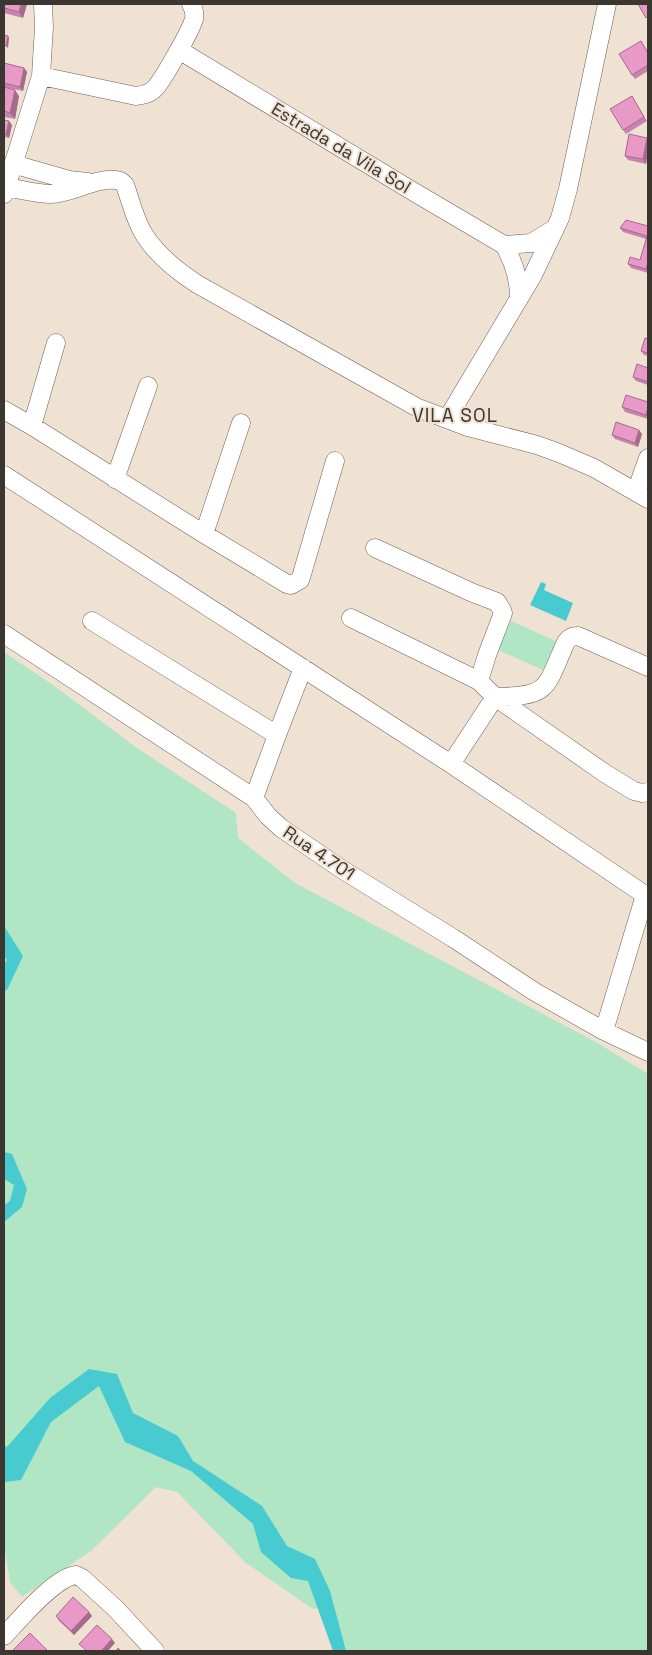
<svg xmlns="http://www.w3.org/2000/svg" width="652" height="1655" font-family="'Space Grotesk',sans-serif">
<rect width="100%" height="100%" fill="#f0e2d3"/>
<!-- green -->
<path fill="#b0e6c3" d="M507 619 558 642 545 671 494 648Z
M4 652 57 688 137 748 236 813 238 838 295 883 596 1042 648 1074V1651H333L319 1608 313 1609 246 1563 177 1492 156 1487 91 1551 22 1597 10 1582 4 1546Z"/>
<!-- water -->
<path fill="#48cbd0" d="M541 582 546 584 544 590 573 603 566 621 530 605Z
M4 926 23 956 7 990 4 991V964L7 960 4 956Z
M4 1152 12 1154 27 1189 22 1207 4 1222V1205L10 1201 14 1185 4 1179Z
M89 1369 117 1374 133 1413 178 1436 193 1461 262 1506 287 1546 315 1559 330 1591 346 1651H333L308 1581 291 1578 261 1552 253 1524 191 1471 125 1442 99 1386 51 1422 21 1480 4 1482V1445L7 1447 50 1398Z"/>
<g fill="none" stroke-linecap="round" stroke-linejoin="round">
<!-- minor casing -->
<g stroke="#6d6154" stroke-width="19">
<path id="minor" d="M179 50 414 192 504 245C514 262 519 278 519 298
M41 76 136 96C143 95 151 94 156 87 164 78 191 30 194 19 195 14 194 9 191 4
M13 164 69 180 88 182
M5 187C20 189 37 194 51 194 73 193 94 178 116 180 120 180 122 182 125 185 131 202 135 221 145 236 158 256 177 271 197 284L418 408 468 427 537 445 559 453 594 468 648 499
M4 194 41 76 44 27 43 4
M504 245 531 243 554 229
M4 410 32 426 204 534 287 584 291 585 300 580 302 574 335 461
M447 419 533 275 560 218 568 189 607 4
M32 426 56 343
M4 475 451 764 648 897
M115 479 148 386
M636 492 648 458
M204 534 241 423
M375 548 473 593 497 602 502 610 503 613 487 655 479 681 495 697 606 774 634 791 642 793 648 792
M351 618 479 681
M92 621 277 735
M4 634 254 798 268 816 281 828 343 870 453 938 535 992 604 1031 648 1052
M495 697C549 696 545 690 565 644 568 638 571 636 578 636L648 667
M451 764 495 697
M254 798 277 735 303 668
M604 1031 645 895
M4 1636C19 1620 55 1577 76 1575L82 1578 115 1608 155 1651"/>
</g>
<!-- minor -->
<use href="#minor" stroke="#fff" stroke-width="18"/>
</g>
<!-- wall -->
<path fill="#c884ac" d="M4 4H27L23 18 4 13Z
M641 41 648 53V71L635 79 632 75Z
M4 63 24 68 27 72 23 91 4 87Z
M4 87 19 96 15 119 4 117Z
M632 96 647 121 626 134 623 130Z
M4 120 12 125 9 138 4 137Z
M647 138 648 140V151L646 164 628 160 625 156Z
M648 226V273L631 268 628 264 640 260 646 239 623 232 620 228Z
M648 339V356L644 355 641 351Z
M648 368V385L636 381 633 377Z
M648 402V419L625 412 622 407Z
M642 434 638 447 615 439 612 435Z
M56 1616H92L74 1635 59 1621Z"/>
<!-- shaded-wall -->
<path fill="#a36b8c" d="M21 4H27L23 18 19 12Z
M8 36 9 38 8 48 6 46Z
M24 68 27 72 23 91 20 87Z
M15 90 19 96 15 119 10 113Z
M9 121 12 125 9 138 6 134Z
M647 138 648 140V151L646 164 643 159Z
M648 262V272L646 269Z
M648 406V419L646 415Z
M639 430 642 434 638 447 635 443Z
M89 1612 92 1616 74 1635 71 1631Z
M112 1639 115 1643 108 1651H101Z"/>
<!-- building -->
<path fill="#e999c8" stroke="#a36b8c" d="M4 4H21L19 12 4 8Z
M638 4H648V16L646 18Z
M4 35 8 36 6 46H4Z
M641 41 648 53V65L632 75 619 54Z
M4 63 24 68 20 87 4 83Z
M4 87 15 90 10 113 4 111Z
M632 96 644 117 623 130 610 109Z
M4 120 9 121 6 134 4 133Z
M629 134 647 138 643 159 625 156Z
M626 220 648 226V262L646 269 628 264 630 257 640 260 647 236 620 228Z
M645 338 648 339V353L641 351Z
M637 364 648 368V382L633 377Z
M626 395 648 402V406L646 415 622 407Z
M616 422 639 430 635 443 612 435Z
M73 1597 89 1612 71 1631 56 1616Z
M97 1625 112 1639 101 1651H87L79 1644Z
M30 1633 48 1651H12Z
M118 1648 121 1651H116Z"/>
<g text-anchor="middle" stroke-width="4" stroke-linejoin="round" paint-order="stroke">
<!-- street labels -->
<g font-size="18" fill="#3c3631" stroke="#f0e2d3">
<text transform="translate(341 148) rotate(31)" y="6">Estrada da Vila Sol</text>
<text transform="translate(319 853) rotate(34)" y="6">Rua 4.701</text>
</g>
<!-- neighbourhood labels -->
<g font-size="19" letter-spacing="1" fill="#3c3631" stroke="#f0e2d3">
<text x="455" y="422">VILA SOL</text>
</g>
</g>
<!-- border -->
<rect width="652" height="1655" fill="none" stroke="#3c3631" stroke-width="10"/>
</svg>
